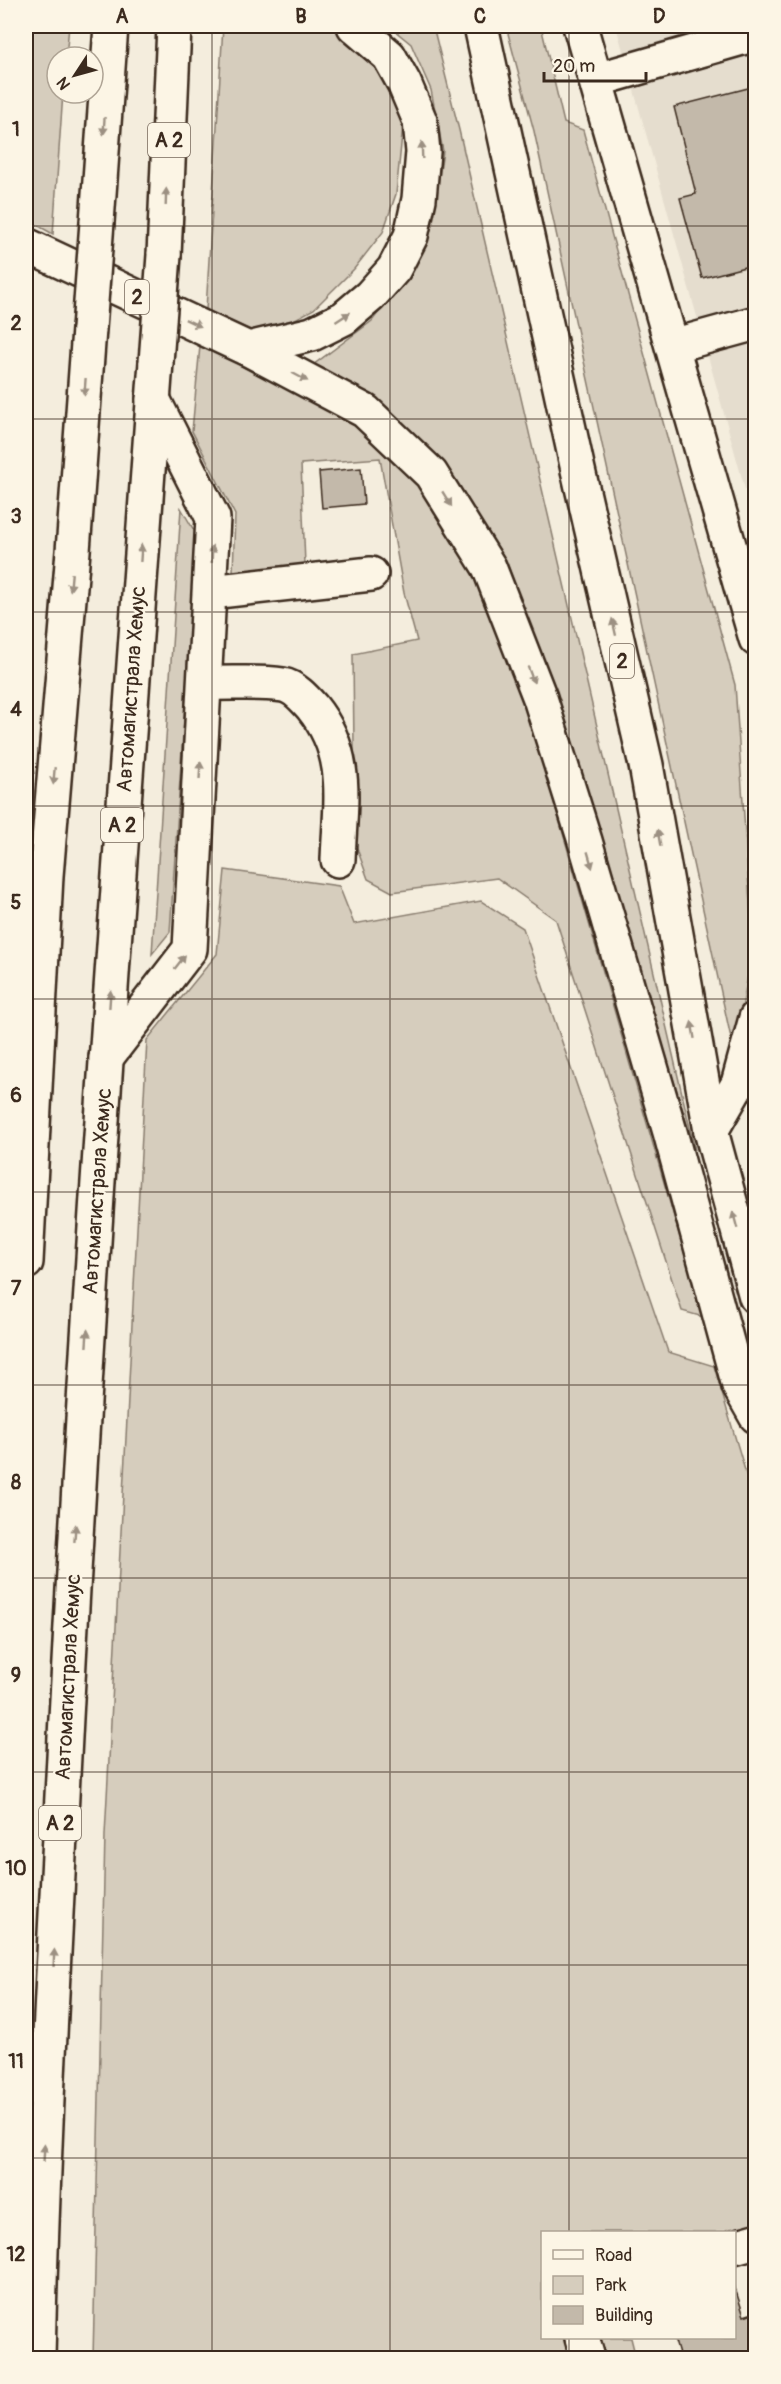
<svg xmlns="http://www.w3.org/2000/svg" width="781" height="2384" font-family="Pangolin,sans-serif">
<rect width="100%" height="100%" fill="#f4eddd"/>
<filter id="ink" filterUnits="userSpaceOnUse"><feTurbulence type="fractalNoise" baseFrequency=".0167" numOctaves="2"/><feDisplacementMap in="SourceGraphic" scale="12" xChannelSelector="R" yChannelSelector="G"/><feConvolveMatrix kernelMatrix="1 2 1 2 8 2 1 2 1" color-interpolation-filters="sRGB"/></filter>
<g filter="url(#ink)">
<!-- built -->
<path fill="#e5ddce" d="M616 26H755V525Z"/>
<!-- green -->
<path fill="#d6cdbd" stroke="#887c6e" stroke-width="1.5" d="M26 26H69L66 57H57V93H63L53 234 26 219Z
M223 26H333L364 55 388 84 403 125 396 194 383 232 354 269 314 309 264 336 206 310Z
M389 26H433L459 130 695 1150 562 716 506 560 423 442 352 392 309 368 372 321 408 274 434 213 443 151 431 90 411 44Z
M506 26H541L564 123 583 130 735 685 753 948 734 1052 534 131Z
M200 346 356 422 416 479 482 577 527 709 703 1317 682 1311 556 920 497 878 392 892 368 879 355 843 353 654 417 641 404 593 380 458 301 464 305 564 233 573 235 515 192 431Z
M181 508 196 534 170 932 152 954Z
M225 870 339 886 354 924 481 901 523 928 668 1352 714 1366 755 1504V2253L734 2232H542V2338H631L636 2358H93L105 1835 147 1040 217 954Z"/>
<!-- building -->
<path fill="#c3b9aa" stroke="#3b2a1e" stroke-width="1.5" d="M756 86V294H752L745 267 702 278 680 198 696 194 674 107Z
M361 468 364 504 322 508 319 472Z
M734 2285 744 2316 756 2312V2358H680L674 2338H734Z"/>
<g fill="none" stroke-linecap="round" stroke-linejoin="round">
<!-- minor casing -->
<g stroke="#3b2a1e" stroke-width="38">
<path id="minor" d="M580 26 756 639
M596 80 756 34
M672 346 756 323
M210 592 371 574
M205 683C230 684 258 681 283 685 294 687 305 699 312 707 351 755 340 802 338 860
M106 1058 190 949 213 518 153 399
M711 1131 738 1084 756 1018
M734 2247 756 2241
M582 2338 588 2358"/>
</g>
<!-- major casing -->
<g stroke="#3b2a1e" stroke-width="38">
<path id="major" d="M481 26 578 470 646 765 711 1131 756 1297
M26 245 248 349 365 411 431 474 489 567 540 698 585 841 670 1132 739 1386 756 1416
M248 349 312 334 344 318 370 296 394 269 411 236 419 199 423 152 420 121 404 83 389 56 354 26"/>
</g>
<!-- highway casing -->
<g stroke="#3b2a1e" stroke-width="38">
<path id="highway" d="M97 222 111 26
M164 255 174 26
M26 1262 46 876 73 551 89 329
M38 2358C42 2184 51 2010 60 1836 84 1344 120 853 156 362"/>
</g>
<!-- minor -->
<use href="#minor" stroke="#fcf5e5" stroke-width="33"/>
<!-- major -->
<use href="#major" stroke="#fcf5e5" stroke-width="33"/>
<!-- highway -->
<use href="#highway" stroke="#fcf5e5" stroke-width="33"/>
<!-- highway-bridge casing -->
<g stroke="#3b2a1e" stroke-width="38" stroke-linecap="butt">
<path id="highway-bridge" d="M89 329 97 222
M156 362 164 255"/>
</g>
<!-- highway-bridge -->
<use href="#highway-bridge" stroke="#fcf5e5" stroke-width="33"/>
</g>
<!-- one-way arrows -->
<defs><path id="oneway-solid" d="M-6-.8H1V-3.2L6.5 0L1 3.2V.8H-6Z" transform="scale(1.5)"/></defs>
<g fill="#9c9082">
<use href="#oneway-solid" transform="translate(104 126) rotate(94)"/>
<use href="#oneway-solid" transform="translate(422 150) rotate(-92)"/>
<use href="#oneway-solid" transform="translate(166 197) rotate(-88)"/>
<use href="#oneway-solid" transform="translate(343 317) rotate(-33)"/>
<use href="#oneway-solid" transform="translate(193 323) rotate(25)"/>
<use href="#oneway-solid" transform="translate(300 377) rotate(28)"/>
<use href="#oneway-solid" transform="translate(85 387) rotate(94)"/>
<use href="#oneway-solid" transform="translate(447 499) rotate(58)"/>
<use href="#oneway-solid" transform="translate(141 553) rotate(-86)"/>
<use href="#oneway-solid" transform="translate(212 554) rotate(-88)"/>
<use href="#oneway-solid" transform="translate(71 582) rotate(95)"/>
<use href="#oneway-solid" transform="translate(614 627) rotate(-103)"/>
<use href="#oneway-solid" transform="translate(531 675) rotate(69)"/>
<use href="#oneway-solid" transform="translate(200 770) rotate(-87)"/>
<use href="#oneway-solid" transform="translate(54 776) rotate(95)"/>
<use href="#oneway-solid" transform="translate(659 838) rotate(-100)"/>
<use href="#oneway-solid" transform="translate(590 860) rotate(74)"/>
<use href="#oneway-solid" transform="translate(180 962) rotate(-52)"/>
<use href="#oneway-solid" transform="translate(110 999) rotate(-86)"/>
<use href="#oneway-solid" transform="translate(693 1030) rotate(-100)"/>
<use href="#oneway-solid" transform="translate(735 1220) rotate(-105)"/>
<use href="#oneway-solid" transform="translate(87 1338) rotate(-86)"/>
<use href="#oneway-solid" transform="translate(75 1533) rotate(-86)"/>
<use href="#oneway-solid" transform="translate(54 1958) rotate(-87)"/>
<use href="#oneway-solid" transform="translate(44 2153) rotate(-87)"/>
</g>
</g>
<!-- grid -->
<path fill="none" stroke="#3b2a1e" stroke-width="1.5" stroke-opacity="0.55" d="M212 26V2358M390 26V2358M569 26V2232M26 226H756M26 419H756M26 612H756M26 806H756M26 999H756M26 1192H756M26 1385H756M26 1578H756M26 1772H756M26 1965H756M26 2158H756M569 2338V2358"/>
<g text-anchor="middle" stroke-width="4.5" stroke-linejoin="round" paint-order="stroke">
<!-- shield labels -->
<g fill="#fcf5e5" stroke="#75675a" stroke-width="1.5">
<rect x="148" y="123" width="42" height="34" rx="4.5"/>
<rect x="125" y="280" width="24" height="34" rx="4.5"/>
<rect x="610" y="644" width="24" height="34" rx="4.5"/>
<rect x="101" y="808" width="42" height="34" rx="4.5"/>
<rect x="39" y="1806" width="42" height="34" rx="4.5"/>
</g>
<g font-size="20" font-weight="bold" fill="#3b2a1e">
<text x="169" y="147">A 2</text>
<text x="137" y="304">2</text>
<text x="622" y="668">2</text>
<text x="122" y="832">A 2</text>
<text x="60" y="1830">A 2</text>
</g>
<!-- street labels -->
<g font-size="21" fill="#3b2a1e" stroke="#fcf5e5">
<text transform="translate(131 689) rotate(-86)" y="7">Автомагистрала Хемус</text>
<text transform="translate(97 1191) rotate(-86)" y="7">Автомагистрала Хемус</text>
<text transform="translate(68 1677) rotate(-87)" y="7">Автомагистрала Хемус</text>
</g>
</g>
<!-- margin -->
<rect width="781" height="2384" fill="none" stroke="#fcf5e5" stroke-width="66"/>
<!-- legend -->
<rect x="541" y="2231" width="195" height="108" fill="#fcf5e5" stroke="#afa495" stroke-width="1.5"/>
<rect x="553" y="2250" width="30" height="9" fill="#fcf5e5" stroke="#afa495" stroke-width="1.5"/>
<text x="595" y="2261" font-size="18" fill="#3b2a1e">Road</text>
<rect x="553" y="2276" width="30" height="18" fill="#d6cdbd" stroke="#afa495" stroke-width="1.5"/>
<text x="595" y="2291" font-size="18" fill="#3b2a1e">Park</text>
<rect x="553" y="2306" width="30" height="18" fill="#c3b9aa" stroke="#afa495" stroke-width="1.5"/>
<text x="595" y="2321" font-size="18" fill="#3b2a1e">Building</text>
<!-- north arrow -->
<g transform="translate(75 75) rotate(234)"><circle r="28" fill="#fcf5e5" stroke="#afa495" stroke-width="1.5"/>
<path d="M0-4.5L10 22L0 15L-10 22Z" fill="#3b2a1e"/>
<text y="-9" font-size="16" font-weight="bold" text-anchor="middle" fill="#3b2a1e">N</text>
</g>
<!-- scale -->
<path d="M544 72v9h102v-9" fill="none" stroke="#3b2a1e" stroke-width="3"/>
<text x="553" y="72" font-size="18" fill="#3b2a1e" stroke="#fcf5e5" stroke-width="4.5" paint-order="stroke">20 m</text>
<rect x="33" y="33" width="715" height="2318" fill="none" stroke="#3b2a1e" stroke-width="2"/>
<g font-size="20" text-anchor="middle" font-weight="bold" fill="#3b2a1e">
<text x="122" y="23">A</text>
<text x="301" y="23">B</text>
<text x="480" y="23">C</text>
<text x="659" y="23">D</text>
<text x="16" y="136">1</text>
<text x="16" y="330">2</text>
<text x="16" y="523">3</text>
<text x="16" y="716">4</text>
<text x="16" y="909">5</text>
<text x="16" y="1102">6</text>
<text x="16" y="1295">7</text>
<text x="16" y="1489">8</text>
<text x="16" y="1682">9</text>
<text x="16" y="1875">10</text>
<text x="16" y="2068">11</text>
<text x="16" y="2261">12</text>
</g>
</svg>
